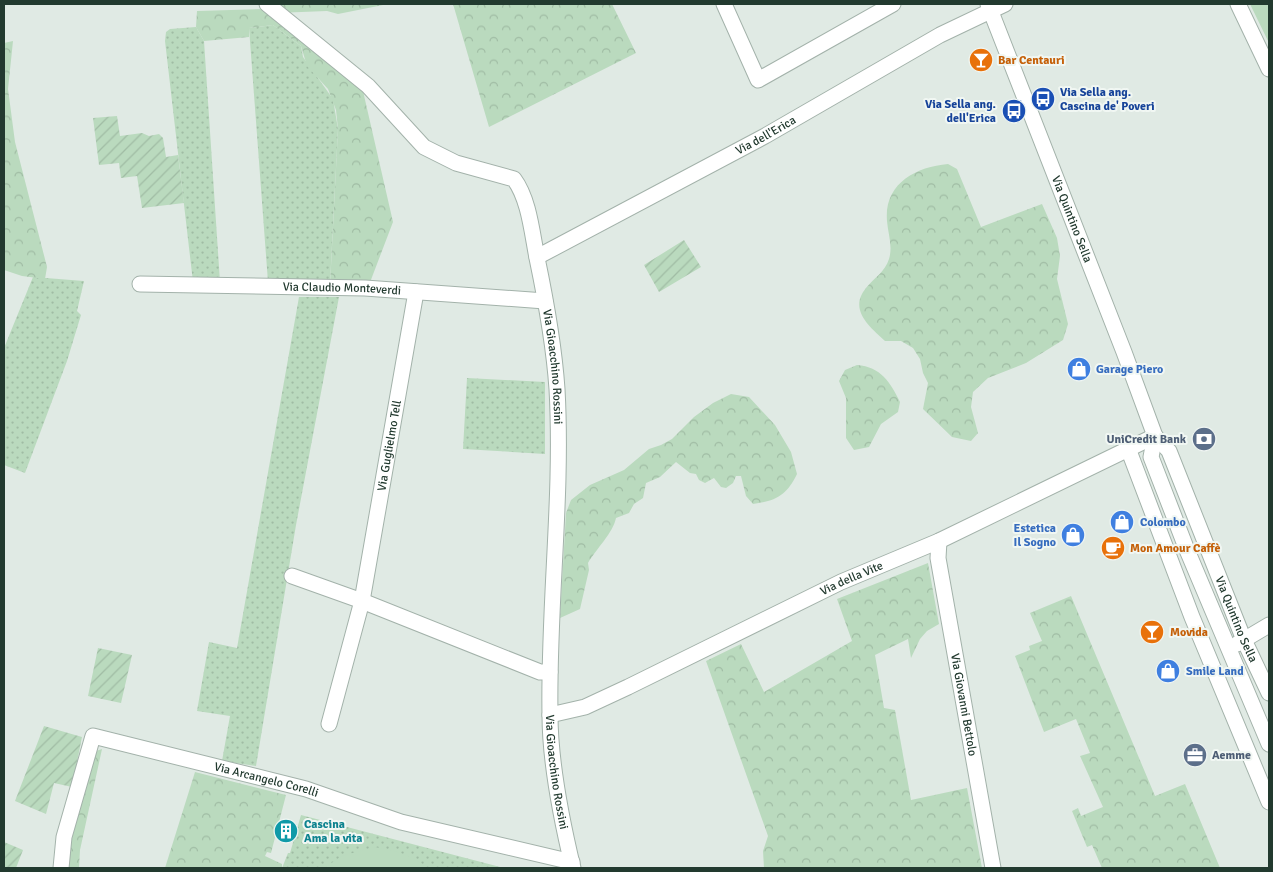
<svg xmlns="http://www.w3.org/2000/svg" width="1273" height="872" font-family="Signika,sans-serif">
<defs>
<pattern id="grass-dots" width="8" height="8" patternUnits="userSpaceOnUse" patternTransform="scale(1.25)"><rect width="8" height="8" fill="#badabe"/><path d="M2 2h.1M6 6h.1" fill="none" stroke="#a0bca4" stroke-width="1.8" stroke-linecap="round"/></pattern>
<pattern id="forest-crowns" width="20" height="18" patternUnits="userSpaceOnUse" patternTransform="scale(1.25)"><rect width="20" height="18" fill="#badabe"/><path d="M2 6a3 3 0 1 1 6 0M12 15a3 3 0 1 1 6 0" fill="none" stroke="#a0bca4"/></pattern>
<pattern id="garden-furrows" width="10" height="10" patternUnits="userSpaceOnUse" patternTransform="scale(1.25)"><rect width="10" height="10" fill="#badabe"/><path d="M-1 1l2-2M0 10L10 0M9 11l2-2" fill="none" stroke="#a0bca4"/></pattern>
</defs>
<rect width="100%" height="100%" fill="#e0eae4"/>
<!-- grass -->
<path fill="url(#grass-dots)" d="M273 25 301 46 303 57 333 99 338 129 330 284 268 282 249 28Z
M196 27 204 41 220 282H193L165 41 166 32 170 29Z
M33 277 84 281 77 311 81 315 67 361 25 473 4 465V348Z
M299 297H339L296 525 256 766 222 761 230 716 197 711 209 642 237 648Z
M467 378 545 382V454L463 449Z
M301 815 504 868H282L288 853H290Z"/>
<!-- forest -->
<path fill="url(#forest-crowns)" d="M266 4H388L338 14 327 11 276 13Z
M453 4H612L636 53 489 127Z
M264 9 363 91 393 222 369 285 330 286 338 129 336 110 328 89 307 66 301 46 273 25 249 28V37L204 41 196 27 197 11Z
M13 41 8 89 15 142 47 267 45 279 22 276 4 270V43Z
M948 164 957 169 981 227 1042 204 1057 238 1060 256 1057 279 1068 324 1063 340 1026 363 988 378 973 392 971 407 978 433 971 441 952 437 923 409 928 383 923 373 920 359 913 348 901 341H885C870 327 848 310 866 288 874 278 885 272 889 259 893 246 888 234 887 221 884 184 915 167 948 164Z
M857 365C881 367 890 382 900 402L898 412 881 424 869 447 854 450 846 438V398L839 381 845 370Z
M731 394 749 397 775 425 791 452 797 474C787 495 776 501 753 504L746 496 741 476H736L733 483 726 488 721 487 714 478 705 483 699 480 696 474 690 473 676 462 660 477 646 483 643 498 634 504 629 513 616 518C613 533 596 549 588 563L589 570 580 609 560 618 566 513 571 500 590 485 624 470 649 449 661 445 672 439 694 417 713 403Z
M928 563 939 624 927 631 920 639 911 658 908 639 875 655 884 708 895 710 911 800 967 788 982 868H764L763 851 768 836 706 661 741 644 764 692 852 641 837 599Z
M1071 596 1155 796 1185 784 1220 868H1102L1092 845 1087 847 1072 811 1078 808 1081 816 1103 807 1080 756 1090 753 1076 719 1044 732 1015 656 1030 650 1029 646 1042 641 1030 613Z
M102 749 80 850 79 868H65L93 752Z
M195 772 286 795 271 853 267 852 265 856 282 864V868H165Z"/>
<!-- garden -->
<path fill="url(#garden-furrows)" d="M117 116 120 136 142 133 149 136 159 134 163 138 166 157 178 155 184 203 142 208 137 176 121 178 119 163 99 165 93 118Z
M684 240 701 267 659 292 644 265Z
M98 648 132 655 121 703 88 696Z
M44 726 82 737 72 787 54 783 46 814 15 801Z
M4 842 23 850 16 868H4Z"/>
<!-- pitch -->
<path fill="#badabe" d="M1250 4H1269V43Z
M374 847C395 850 411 855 428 868H324L342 856Z"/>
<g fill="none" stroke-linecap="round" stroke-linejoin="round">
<!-- minor casing -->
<g stroke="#a3b2aa" stroke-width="17">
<g id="minor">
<path id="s1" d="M267 4 368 86 424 147 456 163 514 179C529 199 532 233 537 258 546 301 554 345 557 389 563 497 548 606 550 715 550 762 562 822 573 868"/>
<path d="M724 4 758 80 893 4"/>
<path id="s2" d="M988 4 1124 352 1155 436 1169 451 1244 640 1269 693"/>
<path d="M1238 4 1269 69"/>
<path id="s3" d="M537 257 765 136 940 35 1005 4"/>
<path id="s4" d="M140 284 365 288 545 301"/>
<path d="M1155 436 1151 457 1187 550 1269 744"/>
<path d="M1129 451 1192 617 1269 802"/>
<path id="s5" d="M939 541 938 558 993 868"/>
<path d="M292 576 362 601 540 672H550"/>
<path d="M1237 644 1269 625"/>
<path id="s6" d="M550 715 585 707 628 687 841 582 939 541 1155 436"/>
<path id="s7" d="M329 724 362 601 416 292"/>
<path id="s8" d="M61 868 64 837 93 736 306 789 401 822 572 862"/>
</g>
</g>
<!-- minor -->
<use href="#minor" stroke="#fff" stroke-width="15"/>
</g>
<!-- icons -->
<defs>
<g id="bar-disc" transform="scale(1.25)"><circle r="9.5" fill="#e8710a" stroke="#f1f7f3"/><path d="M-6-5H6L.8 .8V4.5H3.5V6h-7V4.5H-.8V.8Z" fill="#fff"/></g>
<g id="bus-disc" transform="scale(1.25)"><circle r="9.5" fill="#1a4fb4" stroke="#f1f7f3"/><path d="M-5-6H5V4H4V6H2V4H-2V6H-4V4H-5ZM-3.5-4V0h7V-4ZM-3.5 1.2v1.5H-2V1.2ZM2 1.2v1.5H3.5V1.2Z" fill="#fff"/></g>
<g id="shop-disc" transform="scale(1.25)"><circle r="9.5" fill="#3f7fe0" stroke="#f1f7f3"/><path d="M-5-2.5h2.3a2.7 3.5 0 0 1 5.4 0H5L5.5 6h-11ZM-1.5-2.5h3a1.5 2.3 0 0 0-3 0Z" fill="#fff"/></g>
<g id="bank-disc" transform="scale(1.25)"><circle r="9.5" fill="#5c6f8a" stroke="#f1f7f3"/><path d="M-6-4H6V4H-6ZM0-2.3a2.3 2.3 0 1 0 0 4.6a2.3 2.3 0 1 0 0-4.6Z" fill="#fff"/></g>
<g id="cafe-disc" transform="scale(1.25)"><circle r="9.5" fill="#e8710a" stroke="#f1f7f3"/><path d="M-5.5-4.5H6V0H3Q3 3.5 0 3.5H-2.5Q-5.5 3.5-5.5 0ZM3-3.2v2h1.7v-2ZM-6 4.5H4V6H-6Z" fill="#fff"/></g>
<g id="office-disc" transform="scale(1.25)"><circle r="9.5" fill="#5c6f8a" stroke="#f1f7f3"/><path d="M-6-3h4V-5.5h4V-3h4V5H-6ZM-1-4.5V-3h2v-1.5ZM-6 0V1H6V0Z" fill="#fff"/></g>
<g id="building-disc" transform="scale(1.25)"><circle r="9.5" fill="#0f9aa8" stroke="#f1f7f3"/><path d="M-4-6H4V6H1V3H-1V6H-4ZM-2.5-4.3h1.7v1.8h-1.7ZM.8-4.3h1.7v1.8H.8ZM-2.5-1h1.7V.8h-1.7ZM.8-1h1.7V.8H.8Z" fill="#fff"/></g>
</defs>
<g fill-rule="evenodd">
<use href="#bar-disc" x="981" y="60"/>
<use href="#bus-disc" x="1043" y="99"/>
<use href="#bus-disc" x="1014" y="111"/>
<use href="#shop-disc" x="1079" y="369"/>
<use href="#bank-disc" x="1204" y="439"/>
<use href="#shop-disc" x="1122" y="522"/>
<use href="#shop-disc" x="1073" y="535"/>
<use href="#cafe-disc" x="1113" y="548"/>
<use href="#bar-disc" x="1152" y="632"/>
<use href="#shop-disc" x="1168" y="671"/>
<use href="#office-disc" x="1195" y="755"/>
<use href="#building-disc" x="286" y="831"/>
</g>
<g text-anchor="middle" stroke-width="4" stroke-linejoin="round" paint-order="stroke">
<!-- food labels -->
<g font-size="12" font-weight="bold" fill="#c56008" stroke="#f1f7f3" text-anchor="start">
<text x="998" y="64">Bar Centauri</text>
<text x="1130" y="552">Mon Amour Caffè</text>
<text x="1170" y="636">Movida</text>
</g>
<!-- transit labels -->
<g font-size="12" font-weight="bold" fill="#164399" stroke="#f1f7f3" text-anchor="start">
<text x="1060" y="96">Via Sella ang.<tspan x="1060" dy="14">Cascina de' Poveri</tspan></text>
<text x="996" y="108" text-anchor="end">Via Sella ang.<tspan x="996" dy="14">dell'Erica</tspan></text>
</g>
<!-- street labels -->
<g font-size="12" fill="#223a2f" stroke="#f1f7f3">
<text dy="4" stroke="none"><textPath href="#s3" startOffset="259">Via dell'Erica</textPath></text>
<text dy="4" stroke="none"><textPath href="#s2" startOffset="231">Via Quintino Sella</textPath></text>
<text dy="4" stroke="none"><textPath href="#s4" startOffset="202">Via Claudio Monteverdi</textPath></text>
<text dy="4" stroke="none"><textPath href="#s1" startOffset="502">Via Gioacchino Rossini</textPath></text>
<text dy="4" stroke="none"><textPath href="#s7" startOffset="285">Via Guglielmo Tell</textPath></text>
<text dy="4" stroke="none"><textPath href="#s6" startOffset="332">Via della Vite</textPath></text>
<text dy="4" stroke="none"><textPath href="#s2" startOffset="665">Via Quintino Sella</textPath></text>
<text dy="4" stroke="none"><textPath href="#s5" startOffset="166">Via Giovanni Bettolo</textPath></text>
<text dy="4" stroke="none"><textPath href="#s1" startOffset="908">Via Gioacchino Rossini</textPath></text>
<text dy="4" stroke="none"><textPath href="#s8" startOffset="315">Via Arcangelo Corelli</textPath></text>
</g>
<!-- shop labels -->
<g font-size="12" font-weight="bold" fill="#366cbe" stroke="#f1f7f3" text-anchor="start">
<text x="1096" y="373">Garage Piero</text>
<text x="1140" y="526">Colombo</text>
<text x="1056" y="532" text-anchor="end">Estetica<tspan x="1056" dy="14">Il Sogno</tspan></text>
<text x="1186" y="675">Smile Land</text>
</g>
<!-- service labels -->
<g font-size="12" font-weight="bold" fill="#4e5e75" stroke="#f1f7f3" text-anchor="end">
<text x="1186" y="443">UniCredit Bank</text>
<text x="1212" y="759" text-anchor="start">Aemme</text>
</g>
<!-- culture labels -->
<g font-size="12" font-weight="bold" fill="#0d838f" stroke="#f1f7f3" text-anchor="start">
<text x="304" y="828">Cascina<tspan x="304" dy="14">Ama la vita</tspan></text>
</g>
</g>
<!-- border -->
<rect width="1273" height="872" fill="none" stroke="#223a2f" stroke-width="10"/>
</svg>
